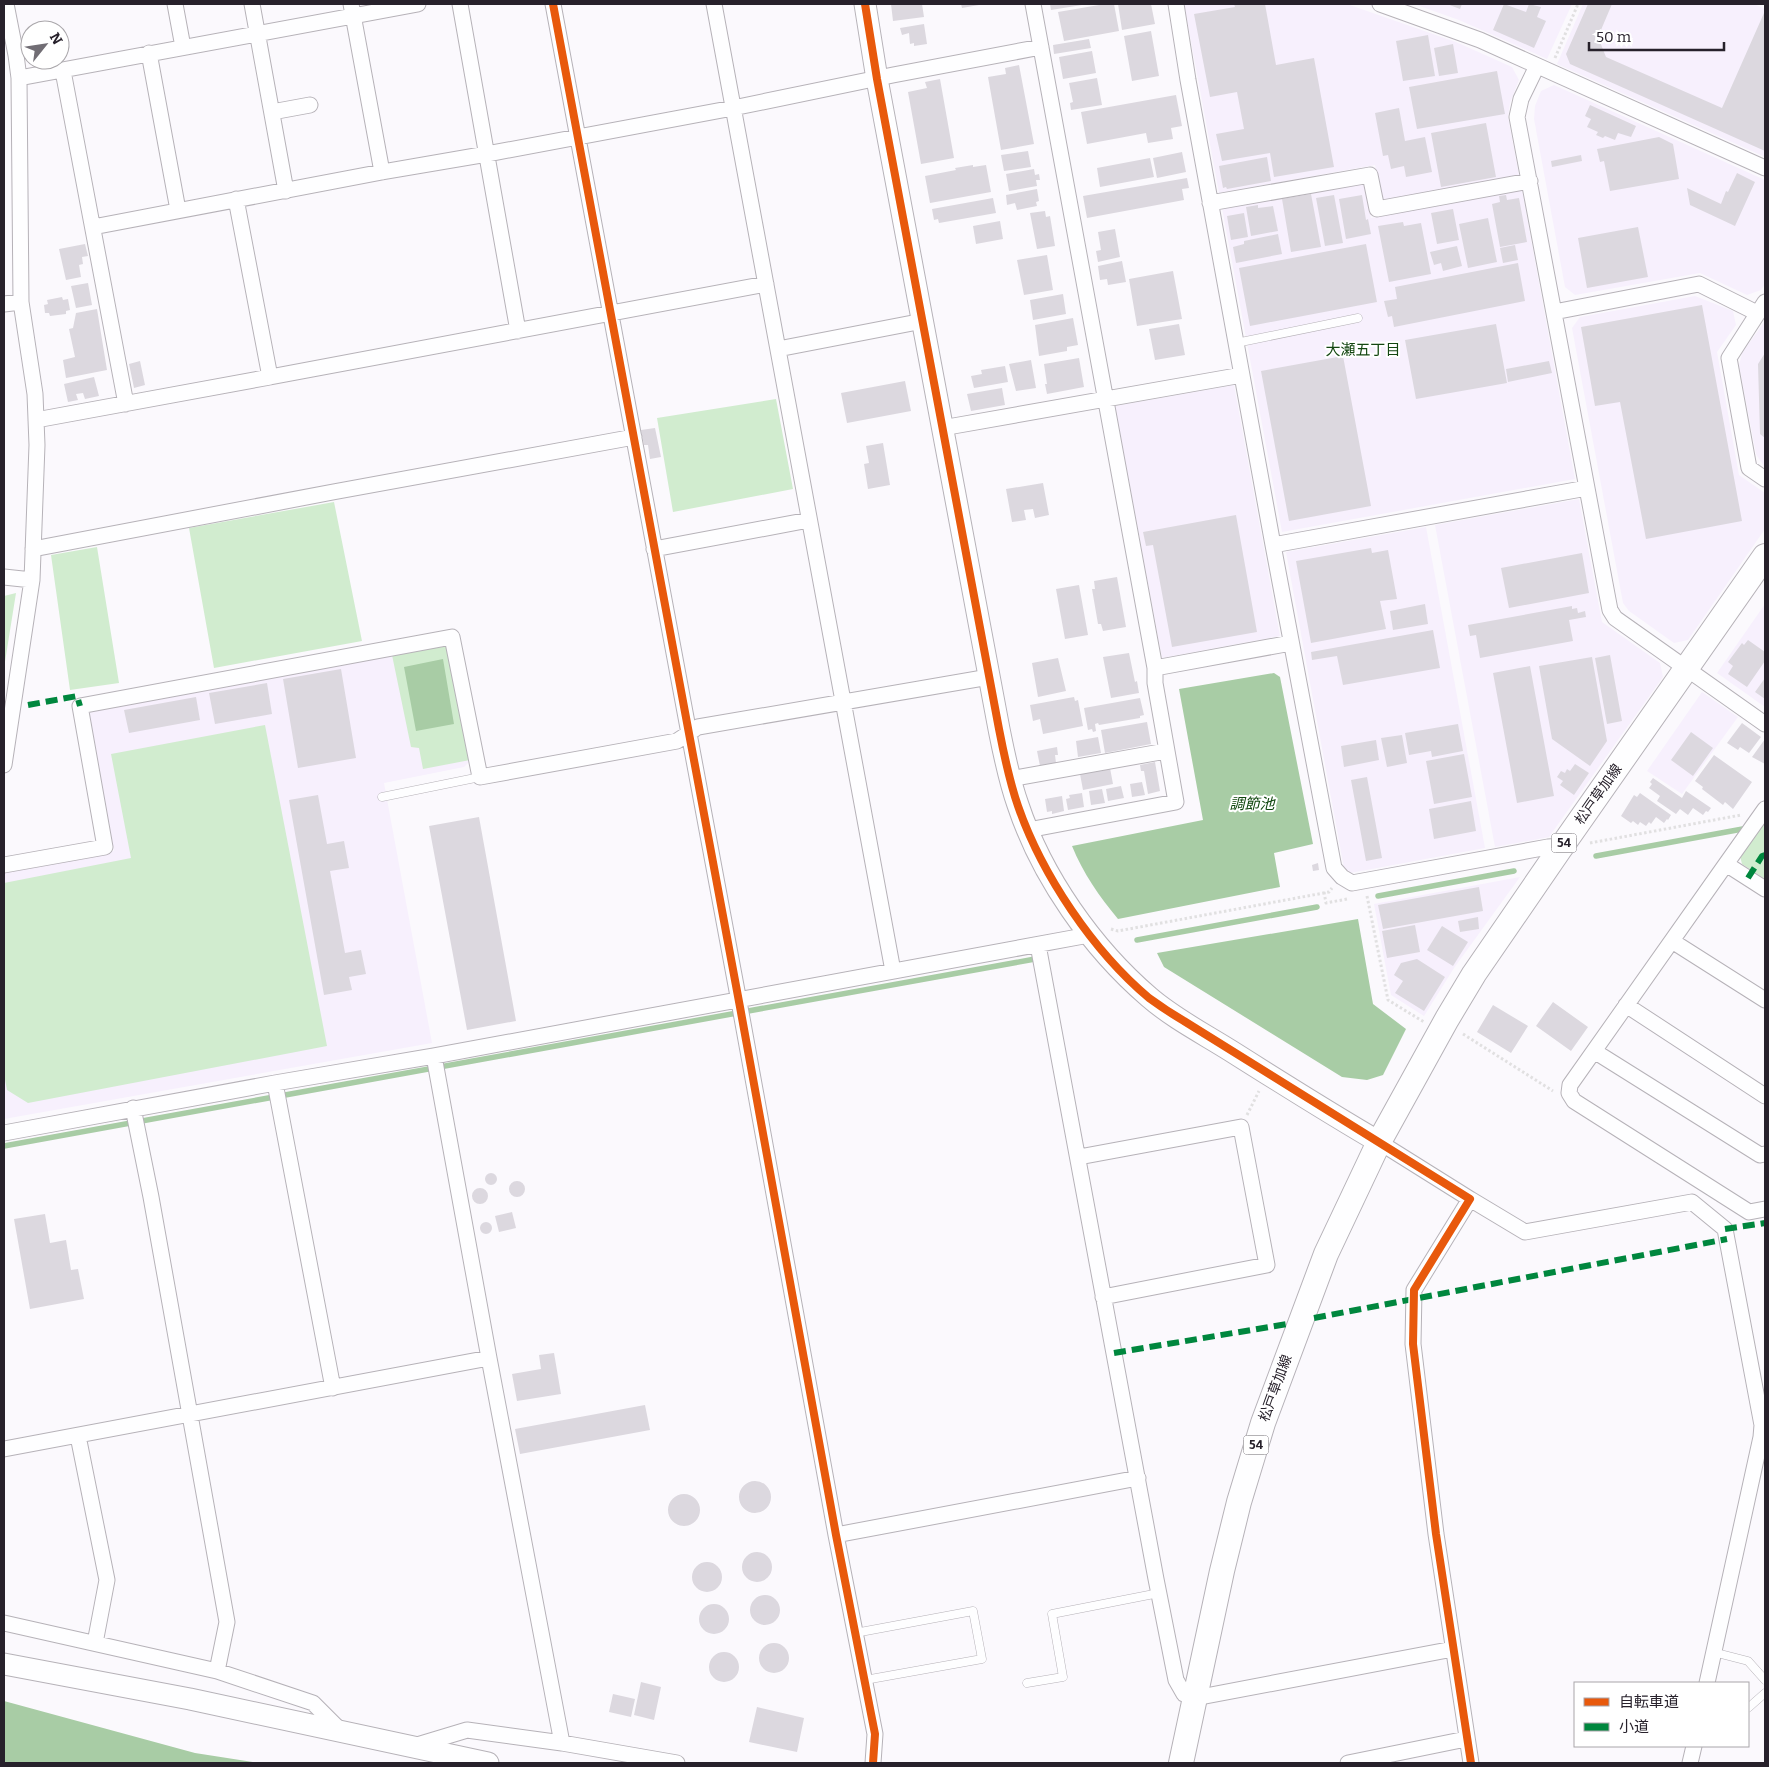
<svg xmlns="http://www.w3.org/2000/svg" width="1769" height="1767" font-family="Bitter,'Noto Sans JP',serif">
<rect width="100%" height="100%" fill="#fbf9fd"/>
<!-- built -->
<path fill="#f7f0fd" d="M1184 4H1347L1456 42 1512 67 1519 80 1510 103 1508 117 1519 175 1382 201 1375 165 1219 193Z
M1414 4H1572L1547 59 1459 20Z
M1583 4H1754L1765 9V157L1557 64Z
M1554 85 1765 180V284L1761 290 1747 295 1700 273 1575 295 1565 287 1534 119 1535 106 1541 91Z
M1364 182 1371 218 1522 190 1575 479 1282 532 1222 208Z
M1695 296 1733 311 1736 325 1717 352 1739 475 1765 493V529L1688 640 1674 643 1629 611 1623 603 1572 328 1580 317Z
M1765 321V468L1756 454 1739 365 1742 353Z
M1234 385 1280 636 1162 658 1115 406Z
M1579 499 1602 622 1660 663 1663 677 1549 837 1495 847 1435 525Z
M1426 527 1485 848 1345 874 1286 552Z
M1765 604V707L1717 673Z
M441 645 448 650 469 762 464 767 384 783 432 1043 4 1119V873L114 851 88 714 93 709Z
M1702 692 1738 717 1682 794 1647 771Z
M1520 877 1454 968 1424 1016 1391 995 1374 904Z"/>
<!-- green -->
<path fill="#d1eccf" d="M776 399 793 489 673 512 657 418Z
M334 502 362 641 214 668 189 528Z
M97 547 119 683 70 690 51 555Z
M16 593 4 668V596Z
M444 645 450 652 470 760 423 769 419 748 411 747 392 655Z
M265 725 327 1046 28 1103 7 1090 4 1074V883L131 858 111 754Z
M1765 820V879L1742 864 1740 856Z"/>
<!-- water -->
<path fill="#a8cca5" d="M443 659 454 724 416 731 404 667Z
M1274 673 1280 677 1313 844 1274 853 1280 887 1118 919C1099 896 1083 873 1072 846L1203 820 1179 689Z
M1358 919 1373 1004 1406 1029 1383 1075 1367 1080 1342 1077 1164 967 1157 953Z
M4 1701 195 1753 259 1763H4Z"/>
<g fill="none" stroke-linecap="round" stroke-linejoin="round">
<!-- stream -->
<path stroke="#a8cca5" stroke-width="5.5" d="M1596 856 1748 828
M1378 896 1514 871
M1137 940 1317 907
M4 1146 1035 959"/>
</g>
<!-- building -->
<path fill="#dcd8df" d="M891 4H922L924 17 893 21Z
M961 4H979V5L962 8Z
M1050 4H1082V5L1051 10Z
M1105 4H1114L1119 31 1064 41 1058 12Z
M1118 4H1151L1155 24 1122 30Z
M1234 4H1265L1276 65 1314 58 1334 167 1274 177 1270 153 1222 161 1216 134 1244 129 1237 92 1210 97 1194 14 1235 7Z
M1447 4H1462L1460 9Z
M1504 4 1526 12 1529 4 1541 7 1537 17 1546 21 1534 48 1493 30Z
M1588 4H1612L1598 37 1606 57 1722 108 1764 13H1765V151L1570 64 1566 54Z
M924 24 927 44 914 46V43L910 44 909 33 902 35 900 28Z
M1151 31 1159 76 1132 81 1124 36Z
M1428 35 1435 76 1403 81 1396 41Z
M1089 39 1091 48 1054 54 1053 45Z
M1453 44 1458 73 1439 76 1434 48Z
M1092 51 1096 73 1063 79 1059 57Z
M1019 65 1034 144 1001 150 988 77 1006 74 1005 68Z
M1497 71 1505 114 1417 129 1409 87Z
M1097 78 1102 105 1071 110 1070 103 1073 102 1069 83Z
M940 79 954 158 921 164 908 92 927 88 925 82Z
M1176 95 1182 126 1171 128 1173 139 1148 143 1146 133 1087 144 1081 112Z
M1590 105 1636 126 1631 137 1618 133 1615 140 1605 136 1603 138 1596 135 1598 132 1587 127 1591 119 1585 116Z
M1399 108 1405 141 1425 137 1432 172 1406 177 1404 166 1391 169 1388 155 1383 156 1375 113Z
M1486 123 1496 177 1441 187 1431 133Z
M1659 137 1673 144 1679 179 1610 191 1604 161 1600 162 1597 149Z
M1028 151 1031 167 1004 171 1001 155Z
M1182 152 1186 172 1157 178 1153 158Z
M1581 155 1582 161 1552 167 1551 161Z
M1267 157 1271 181 1227 189 1226 187 1223 188 1219 166Z
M1150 158 1154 177 1100 187 1097 168Z
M973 165V167L986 165 991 192 930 203 925 176 956 170 955 168Z
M1034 169 1035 175 1039 174 1040 180H1036L1037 186 1009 191 1006 174Z
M1737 173 1755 182 1735 226 1690 205 1687 188 1721 204 1726 191 1728 192Z
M1187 178 1189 188 1182 189 1184 200 1087 218 1083 196Z
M1037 189 1039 201 1036 202 1037 206 1017 210 1015 203 1007 205 1006 195Z
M1311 194 1321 247 1291 252 1282 199Z
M1334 195 1343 243 1325 246 1316 198Z
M1362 195 1366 220 1368 219 1371 234 1346 239 1339 199Z
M1506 195 1507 200 1519 198 1527 242 1500 247 1492 204 1500 202 1499 196Z
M993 198 996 213 939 223 938 219 934 220 932 209Z
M1258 205V208L1273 206 1278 231 1251 236 1246 207Z
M1453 209 1459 240 1437 244 1431 213Z
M1045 211 1046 217 1050 216 1055 246 1037 249 1030 213Z
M1244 213 1248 237 1231 240 1227 216Z
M1488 218 1497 262 1468 268 1459 224Z
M1000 221 1003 239 976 244 973 226Z
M1403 222 1404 226 1421 223 1431 274 1389 282 1378 226Z
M1638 227 1648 277 1587 288 1578 238Z
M1115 229 1120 257 1098 262 1096 251 1101 250 1098 232Z
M1278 234 1282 254 1236 263 1233 247 1244 244V241Z
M85 244 88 256 82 257 83 264 79 265 81 277 66 280 59 249Z
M1366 244 1377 302 1250 326 1239 268Z
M1515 245 1518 260 1503 263 1500 248Z
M1457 246 1462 266 1443 271 1441 263 1434 265 1430 252Z
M1047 255 1053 290 1024 295 1017 260Z
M1122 261 1126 282 1108 285 1107 279 1100 280 1098 266Z
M1518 263 1525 301 1394 327 1392 316 1388 317 1384 301 1397 299 1395 287Z
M1173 271 1182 319 1137 326 1129 279Z
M88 283 92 305 76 308 71 286Z
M1063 294 1066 314 1033 320 1030 300Z
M62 297 63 300 68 299 70 310 66 311V314L50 316 49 313H45L44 305 48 304 47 300Z
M1702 305 1742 521 1646 539 1620 402 1595 406 1581 327Z
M97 309 107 370 66 378 63 360 75 357 69 329 73 328 76 313Z
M1073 318 1078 345 1067 347V351L1039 356 1035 325Z
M1179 324 1185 355 1155 360 1149 329Z
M1496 324 1507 383 1416 399 1405 340Z
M1765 353V438L1760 434 1758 364Z
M1343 356 1371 506 1289 521 1261 371Z
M1079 358 1084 387 1047 394 1045 384H1047L1044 364Z
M1031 360 1036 388 1016 391 1009 364Z
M140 361 145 385 134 388 129 364Z
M1549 361 1552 373 1508 382 1506 369Z
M1005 366 1008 382 974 388 971 376 982 374 981 370Z
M94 377 99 396 85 399 83 393 76 394 78 400 68 402 64 384Z
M905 381 911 411 847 423 841 393Z
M1002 388 1005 405 971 411 967 394Z
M655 428 661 457 650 459 648 445H644L641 430Z
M883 443 890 485 868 489 864 464 869 463 866 446Z
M1043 483 1049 515 1035 518 1033 509 1024 510 1026 520 1012 522 1006 489Z
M1236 515 1257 632 1172 647 1153 545 1146 546 1143 532Z
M1371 548 1372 553 1388 550 1397 599 1380 601 1386 629 1311 643 1296 561Z
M1582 553 1589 593 1509 608 1501 568Z
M1117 577 1126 627 1103 631 1101 624H1098L1092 589H1095L1094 581Z
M1079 585 1088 635 1065 639 1056 589Z
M1425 604 1428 624 1393 630 1390 611Z
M1572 606V609L1577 608 1578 613 1585 611 1586 617 1569 620 1573 641 1480 658 1476 635 1470 636 1468 625Z
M1433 630 1440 668 1343 685 1337 656 1312 660 1311 652Z
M1748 640 1765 652V661L1747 687 1728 674 1733 666 1728 662 1742 643 1744 645Z
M1129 653 1135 682 1137 681 1139 693 1111 698 1103 657Z
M1610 655 1622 721 1607 724 1595 658Z
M1592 657 1607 741 1590 766 1552 739 1539 666Z
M1058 658 1066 691 1038 697 1032 663Z
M1530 666 1554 796 1517 803 1493 673Z
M341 669 356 758 298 768 283 679Z
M1765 678V699L1755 692Z
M267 683 272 714 215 724 209 693Z
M196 697 200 720 129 733 124 710Z
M1074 697 1075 701 1078 700 1083 726 1043 734 1040 719 1033 721 1030 705Z
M1140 698 1144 715 1140 716V718L1099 725 1098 723 1095 724 1096 731 1093 732 1092 729 1088 730 1084 708Z
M1147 722 1151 744 1105 753 1101 730Z
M1742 723 1761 737 1749 753 1740 747 1738 750 1727 743Z
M1458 724 1463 751 1432 757 1431 751 1409 755 1405 733Z
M1691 732 1713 748 1693 776 1671 760Z
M1402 735 1407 763 1387 767 1381 738Z
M1098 737 1101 753 1078 757 1076 741Z
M1765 739V764L1752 757Z
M1376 740 1379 760 1344 767 1341 746Z
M1057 747 1058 755H1055L1056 763 1040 766 1037 751Z
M1464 754 1472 797 1434 804 1426 761Z
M1714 755 1752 782 1733 809 1725 802 1723 805 1702 789 1703 787 1695 781Z
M1155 762 1160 791 1148 794 1144 771H1141L1140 765Z
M1575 764 1589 773 1574 795 1560 785 1563 781 1557 777 1561 771 1565 773 1567 769 1570 771Z
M1110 768 1113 784 1083 790 1080 774Z
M1367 777 1382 858 1366 861 1351 780Z
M1653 778 1682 798 1686 791 1711 808 1708 812 1706 811 1703 815 1693 808 1688 815 1680 809 1676 814 1657 801 1660 796 1649 788 1652 784 1650 782Z
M1142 782 1145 795 1132 797 1130 784Z
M1121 786 1124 798 1108 801 1106 789Z
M1102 789 1105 803 1091 805 1089 791Z
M1082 793 1084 807 1068 810 1066 799 1070 798 1069 795Z
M1640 793 1671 815 1668 820 1667 819 1664 823 1656 817 1651 824 1649 822 1646 826 1640 822 1638 825 1633 821 1631 823 1621 816 1634 795 1637 797Z
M318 795 327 844 344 841 349 868 330 871 345 953 361 950 366 974 349 977 352 990 324 995 289 800Z
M1062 796 1064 811 1052 814V811L1047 812 1045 799Z
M1471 801 1476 831 1434 839 1429 809Z
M479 817 516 1021 467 1030 429 826Z
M1318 863 1319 870 1313 871 1312 865Z
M1479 887 1483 911 1383 929 1378 905Z
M1478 917 1479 929 1460 932 1458 921Z
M1415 925 1420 952 1387 958 1382 931Z
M1442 926 1468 942 1453 966 1427 950Z
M1417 959 1445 977 1424 1011 1395 993 1403 981 1394 975 1401 963Z
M1553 1002 1588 1027 1571 1051 1536 1026Z
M1493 1005 1528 1026 1511 1053 1477 1032Z
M485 1179a6 6 0 1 1 12 0a6 6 0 1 1-12 0Z
M509 1189a8 8 0 1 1 16 0a8 8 0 1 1-16 0Z
M472 1196a8 8 0 1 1 16 0a8 8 0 1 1-16 0Z
M512 1212 516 1228 499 1232 495 1216Z
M45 1214 50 1243 66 1240 71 1270 78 1269 84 1299 30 1309 14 1219Z
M480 1228a6 6 0 1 1 12 0a6 6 0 1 1-12 0Z
M554 1353 561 1394 517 1401 512 1374 541 1369 539 1355Z
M645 1405 650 1430 520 1454 515 1429Z
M739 1497a16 16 0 1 1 32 0a16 16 0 1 1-32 0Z
M668 1510a16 16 0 1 1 32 0a16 16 0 1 1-32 0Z
M742 1567a15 15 0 1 1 30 0a15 15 0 1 1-30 0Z
M692 1577a15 15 0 1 1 30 0a15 15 0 1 1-30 0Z
M750 1610a15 15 0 1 1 30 0a15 15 0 1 1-30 0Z
M699 1619a15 15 0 1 1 30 0a15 15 0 1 1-30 0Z
M759 1658a15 15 0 1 1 30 0a15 15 0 1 1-30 0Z
M709 1667a15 15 0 1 1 30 0a15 15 0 1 1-30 0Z
M641 1682 661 1687 654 1720 634 1715Z
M613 1694 635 1699 631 1717 609 1712Z
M757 1707 804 1718 797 1752 749 1742Z"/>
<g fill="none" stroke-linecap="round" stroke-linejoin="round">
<!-- lane casing -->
<g stroke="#b6b2b8" stroke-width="9">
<path id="lane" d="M1236 343 1358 318
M382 797 480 777
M855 1633 973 1611 982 1659 865 1680
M1713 1652 1748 1661 1765 1680
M1027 1683 1063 1677 1052 1614 1159 1593
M1748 1708 1765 1693"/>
</g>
<!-- street casing -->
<g stroke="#b6b2b8" stroke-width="17">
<path id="street" d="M175 4 183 47
M252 4 286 191
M351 4 382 172
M460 4 518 331
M553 4 740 1007 836 1535 875 1734 873 1763
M714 4 893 971
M1176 4 1188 80 1273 545 1334 868 1342 877 1352 883 1548 847 1562 846 1566 848
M1380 4 1480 40 1765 168
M149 53 178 210
M1537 66 1521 99 1517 117 1610 610 1615 618 1765 724
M63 71 126 404
M19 78 418 4
M272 112 310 105
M236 199 270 377 766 284
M1210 203 1370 175 1377 209 1530 181
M93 227 382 172 487 154 733 108 893 75 1041 47
M1765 302 1729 358 1749 468 1765 479
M4 304 21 302
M1554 312 1699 284 1757 313
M778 349 923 321
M36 420 270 377
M942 428 1242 375
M1273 545 1587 488
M33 549 333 492 634 437
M654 549 809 520
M4 577 32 580
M1155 668 1291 643
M4 765 32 580 37 445 35 394 21 302 19 78 16 55 6 4
M1010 779 1166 751
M1028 830 1176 802 1155 683V668L1033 4
M1726 864 1765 809
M4 865 105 847 80 706 452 637 480 777 677 741 698 727 989 677
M1765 889 1726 864 1570 1085 1569 1093 1574 1101 1749 1212 1765 1209
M1672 941 1765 1000
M1038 945 1156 1579 1176 1680 1184 1694 1195 1698 1453 1649
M1626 1005 1765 1096
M1594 1051 1760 1155 1765 1154
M434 1056 489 1358 562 1743
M275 1083 333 1388
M133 1108 151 1197 227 1622 217 1671
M4 1133 275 1083 434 1056 1089 935
M1379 1142 1470 1199 1414 1290 1413 1344 1436 1534 1471 1763
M1079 1157 1241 1127 1267 1265 1103 1297
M1470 1199 1525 1232 1692 1202 1725 1229 1762 1425 1761 1437 1707 1683
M78 1436 107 1580 95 1643
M4 1449 489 1358
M836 1535 1138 1478
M4 1623 217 1671 313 1703 340 1730
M414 1746 467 1730 562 1743 677 1763
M1348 1763 1466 1739
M1690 1763 1694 1746"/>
</g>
<!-- secondary casing -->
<g stroke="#b6b2b8" stroke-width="23">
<path id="secondary" d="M865 4 877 79 999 729C1004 754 1009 780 1018 805 1042 877 1092 948 1149 997 1173 1018 1204 1034 1231 1051 1280 1082 1329 1113 1379 1142
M4 1664 190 1699 488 1763"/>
</g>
<!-- primary casing -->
<g stroke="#b6b2b8" stroke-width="26">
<path id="primary" d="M1181 1763 1222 1571 1239 1502 1263 1423 1326 1254 1379 1142 1447 1019 1474 974 1562 846 1765 556"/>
</g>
<!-- path -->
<path stroke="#e1e0e1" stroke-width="3" stroke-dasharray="2.5 2.5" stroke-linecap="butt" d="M1555 58 1578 4
M1590 843 1741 815
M1324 892 1326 903 1347 899
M1367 896 1388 1000 1424 1022
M1111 929 1118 931 1329 892 1332 888
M1463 1034 1553 1091
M1247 1115 1259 1091"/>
<!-- lane -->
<use href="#lane" stroke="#fefeff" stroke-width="8"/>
<!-- street -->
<use href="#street" stroke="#fefeff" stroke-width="15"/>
<!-- secondary -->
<use href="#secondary" stroke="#fefeff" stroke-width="21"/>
<!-- primary -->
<use href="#primary" stroke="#fefeff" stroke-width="24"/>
<!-- quiet -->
<path stroke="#00873e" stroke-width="6" stroke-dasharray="12 6" stroke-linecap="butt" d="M28 705 77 696 80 706
M1764 811H1765
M1748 878 1762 856 1765 855
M1725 1229 1765 1223
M1314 1318 1727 1239
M1114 1353 1287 1324"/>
<!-- cycleway casing -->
<g stroke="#fff" stroke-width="11">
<path id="cycleway" d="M553 4 740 1007 836 1535 875 1734 873 1763
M865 4 877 79 999 729C1004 755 1009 780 1018 806 1042 875 1093 951 1149 998 1160 1006 1172 1014 1184 1021L1470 1199 1414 1290 1413 1344 1436 1534 1471 1763"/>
</g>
<!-- cycleway -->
<use href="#cycleway" stroke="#e8590c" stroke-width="8"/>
</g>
<g text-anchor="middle" stroke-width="4" stroke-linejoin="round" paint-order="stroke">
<!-- shield labels -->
<g fill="#fff" stroke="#68646b" stroke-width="1">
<rect x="1551.5" y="833.5" width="25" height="19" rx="4"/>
<rect x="1243.5" y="1435.5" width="25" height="19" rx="4"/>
</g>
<g font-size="12" font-weight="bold" fill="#27212b">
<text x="1564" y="847">54</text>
<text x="1256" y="1449">54</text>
</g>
<!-- street labels -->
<g font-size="14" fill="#27212b" stroke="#fff">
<text transform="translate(1598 794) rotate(-55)" y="5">松戸草加線</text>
<text transform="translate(1275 1388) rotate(-70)" y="5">松戸草加線</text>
</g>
<!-- neighbourhood labels -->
<g font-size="15" fill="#144711" stroke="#fff">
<text x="1363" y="355">大瀬五丁目</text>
</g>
<!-- water labels -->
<g font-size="15" font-style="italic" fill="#0f460d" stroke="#fff">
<text x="1252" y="809">調節池</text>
</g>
</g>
<!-- border -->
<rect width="1769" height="1767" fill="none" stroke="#27212b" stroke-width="10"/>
<!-- legend -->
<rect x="1574" y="1682" width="175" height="65" fill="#ffffff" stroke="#a9a6aa"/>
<rect x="1584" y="1698" width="25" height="8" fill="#e8590c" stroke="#a9a6aa"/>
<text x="1619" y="1707" font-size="15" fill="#27212b">自転車道</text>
<rect x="1584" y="1723" width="25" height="8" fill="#00873e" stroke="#a9a6aa"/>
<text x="1619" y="1732" font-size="15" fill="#27212b">小道</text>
<!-- north arrow -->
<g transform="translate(45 45) rotate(60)"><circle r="24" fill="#ffffff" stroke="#a9a6aa"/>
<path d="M0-4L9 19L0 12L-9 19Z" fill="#716d74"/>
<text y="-8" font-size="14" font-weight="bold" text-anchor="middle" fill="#27212b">N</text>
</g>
<!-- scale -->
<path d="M1589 42v8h135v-8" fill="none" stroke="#27212b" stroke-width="2.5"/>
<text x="1596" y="42" font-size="15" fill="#27212b" stroke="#ffffff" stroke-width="4" paint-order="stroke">50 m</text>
</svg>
